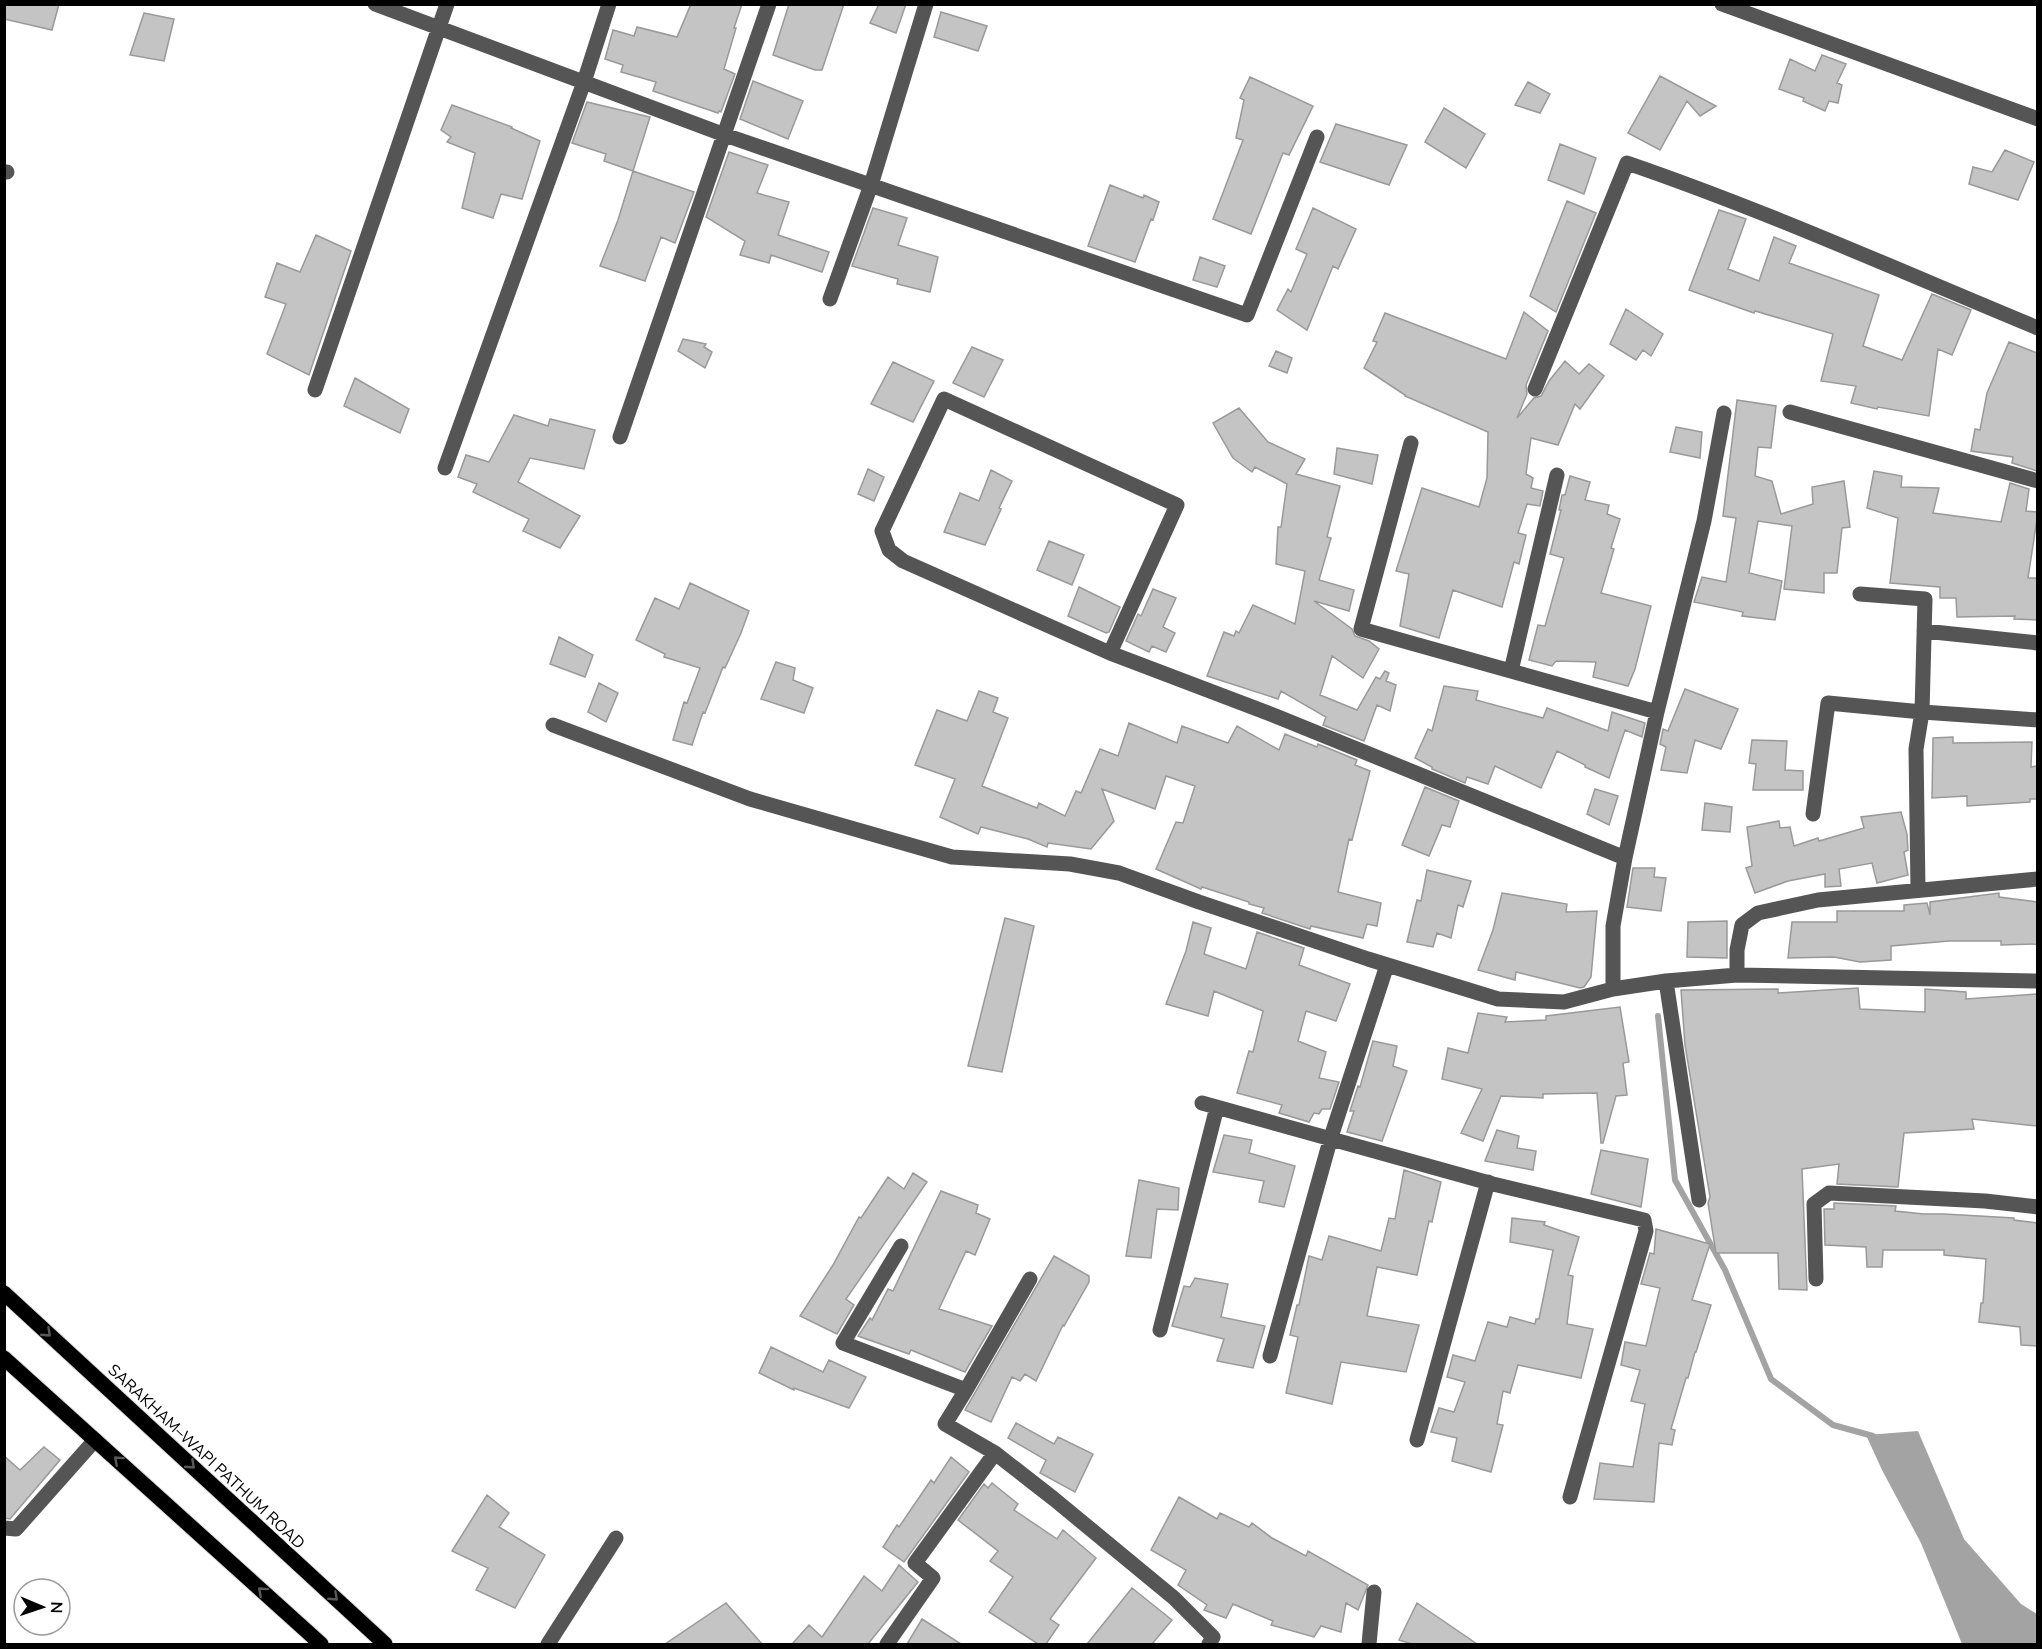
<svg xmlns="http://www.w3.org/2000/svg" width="2042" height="1649" font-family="'Nunito Sans',sans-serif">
<rect width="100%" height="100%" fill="#fff"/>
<!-- water -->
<path fill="#a3a3a3" d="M1918 1431 1964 1539 2021 1604 2037 1614V1644H1962L1921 1543 1882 1470 1866 1435Z"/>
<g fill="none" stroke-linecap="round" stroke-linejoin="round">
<!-- stream -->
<path stroke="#a3a3a3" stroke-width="6" d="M1658 1016 1675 1180 1725 1270 1771 1379 1833 1425 1873 1436"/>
</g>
<!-- building -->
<path fill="#c4c4c4" stroke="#999" stroke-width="1.5" d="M4 4H59L52 30 4 19Z
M691 4H742L734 28H736L724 69 735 74 721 112 719 111 718 113 653 91 656 82 621 72 623 65 605 59 613 30 634 36 637 27 677 37Z
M789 4H844L822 70H815L773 55Z
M879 4H906L896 33 870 23Z
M941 12 987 26 978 51 934 37Z
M144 13 174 19 164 61 130 55Z
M1822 55 1846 64 1837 83 1842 85 1838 103 1829 101 1825 111 1803 101 1804 98 1779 89 1790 59 1815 71Z
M1660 76 1716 106 1700 116 1687 101 1660 150 1628 133Z
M1250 77 1313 106 1289 155 1283 153 1251 234 1213 219 1243 140 1236 138 1244 100 1240 98Z
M753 81 803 101 788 139 740 119Z
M1528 82 1550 94 1540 113 1515 105Z
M587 102 650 117 633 171 604 161 606 154 572 143Z
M452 105 512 127 511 128 540 141 522 199 501 194 493 218 462 208 475 153 447 142 451 137 441 130Z
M1444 108 1485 134 1466 168 1425 142Z
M1336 124 1407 145 1389 185 1320 162Z
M1560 144 1596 158 1584 194 1548 180Z
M2005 150 2034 162 2018 200 1969 184 1973 167 1992 172Z
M729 152 768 165 757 193 789 202 778 235 829 252 822 272 771 255 769 263 740 255 745 241 706 217Z
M633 171 694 192 675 243 661 237 645 281 600 266 618 220Z
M1110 185 1143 198 1144 195 1159 202 1153 220 1151 219 1135 262 1088 246Z
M1567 201 1596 213 1556 312 1530 296Z
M873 208 907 218 898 245 938 257 930 292 897 284 898 279 852 266Z
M1313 208 1356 229 1338 269 1333 266 1307 330 1277 310 1288 289 1291 292 1307 254 1296 249Z
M1719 210 1746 219 1728 269 1759 281 1774 237 1796 246 1789 263 1879 295 1863 346 1902 360 1932 294 1971 310 1952 355 1938 349 1929 416 1878 407 1877 409 1851 403 1856 386 1821 381 1833 334 1755 311 1754 313 1689 290Z
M316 235 351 251 309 375 267 354 286 304 265 297 277 263 300 272Z
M1200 257 1225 266 1217 287 1193 280Z
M1626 309 1663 334 1651 356 1643 350 1636 360 1610 344Z
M1524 312 1548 331 1526 385 1527 394 1517 418 1534 398 1541 396 1549 381 1565 361 1579 374 1589 364 1604 376 1580 409 1575 404 1558 445 1531 438 1526 474 1533 478 1531 488 1543 491 1540 506 1527 504 1518 533 1526 535 1519 564 1514 562 1502 607 1453 590 1439 638 1400 626 1409 574 1396 571 1422 488 1479 507 1487 478 1488 432 1405 396V395L1364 368 1377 342 1373 341 1385 313 1506 359Z
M683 339 706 344 704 347 712 352 705 368 678 351Z
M2009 342 2037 353V471L2012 463 2013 457 1971 451 1975 429 1980 430 1987 393Z
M972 347 1003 360 984 397 953 383Z
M1276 351 1292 358 1287 373 1269 366Z
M893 362 934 381 913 422 871 404Z
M355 378 409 409 400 433 344 406Z
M1737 400 1776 406 1771 448 1758 447 1755 476 1772 481 1781 514 1813 504 1812 487 1844 481 1850 527 1842 528 1837 573H1824V593L1784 589 1792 526 1758 521 1749 573 1782 581 1775 620 1742 616 1743 612 1694 602 1702 577 1726 582 1736 518 1723 516Z
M1239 408 1268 442 1305 459 1296 474 1340 486 1327 537 1331 538 1319 580 1354 590 1349 611 1314 601 1352 629 1355 636 1369 641 1379 649 1363 678 1332 656 1320 695 1357 710 1376 677 1380 679 1385 671 1389 673 1386 681 1396 685 1390 711 1377 705 1364 741 1323 725 1326 717 1281 691 1278 699 1207 676 1224 632 1234 636 1236 631 1239 633 1253 605 1295 624 1305 571 1276 564 1278 527H1281L1287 484 1255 467 1252 472 1233 458 1213 423Z
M514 415 548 426 550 419 595 430 584 469 530 458 518 482 580 516 560 548 523 531 529 519 473 492 477 484 458 477 466 455 489 462Z
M1676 427 1702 432 1700 458 1670 452Z
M1337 448 1378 455 1372 484 1334 474Z
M868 469 884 477 874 501 858 494Z
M991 470 1012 481 999 508 1001 509 985 545 944 532 960 493 979 501Z
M1874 471 1902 476 1901 487 1939 488 1933 513 2001 522 2010 483 2029 489 2026 511 2037 512V519L2028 578H2037V620L2014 619 2015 616 1957 617 1956 598H1940V587L1890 583 1898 518 1867 508Z
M1570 476 1590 482 1585 500 1609 505 1607 514 1620 519 1611 548 1614 549 1601 593 1651 606 1635 669 1628 686 1593 677 1596 662 1556 661 1552 666 1529 660 1538 625 1545 626 1564 558 1550 554 1561 510H1559L1562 495H1565Z
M1049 541 1084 555 1072 585 1037 570Z
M690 583 749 611 741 633 725 668 723 667 705 713 703 712 692 745 673 740 684 702 687 703 700 668 664 657 665 654 636 640 655 598 679 609Z
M1079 587 1120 607 1109 632 1106 633 1068 616Z
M1153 589 1176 598 1163 627 1175 633 1166 652 1152 646 1149 652 1126 641 1138 614 1141 616Z
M559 637 593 655 585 677 550 664Z
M776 662 795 668 793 680 813 688 804 713 761 699Z
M599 683 618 693 606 722 588 712Z
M1444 686 1478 691 1476 700 1543 718 1547 708 1608 731 1612 712 1645 723 1642 737 1625 730 1609 778 1585 767V765L1557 751 1541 788 1495 766 1488 784 1467 777 1465 783 1432 769V767L1415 758 1428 729 1432 731Z
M1685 689 1738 709 1721 749 1695 740 1687 773 1661 770 1666 747 1660 744 1663 729 1668 731Z
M979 691 998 698 993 712 1008 718 982 786 1037 808 1039 803 1065 816 1076 791 1081 793 1100 749 1118 756 1129 723 1177 743 1182 726 1228 743 1237 726 1279 750 1285 734 1317 747 1318 744 1357 760 1355 765 1370 771 1352 840 1349 839 1338 892 1381 903 1377 926 1367 924 1363 938 1311 926 1310 929 1262 913 1264 908 1249 904V902L1202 887 1201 889 1156 869 1176 822 1183 823 1195 786 1166 776 1155 809 1102 789 1114 821 1091 849 1048 843 1047 847 1028 839 981 827 978 834 940 817 955 779 915 765 937 710 967 721Z
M1953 737V743L2032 742 2031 767 2037 766V799H2030V802L1967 806V796L1932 798 1933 738Z
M1752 740 1787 741 1785 770 1803 771V790H1753L1756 764 1749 763Z
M1425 787 1459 801 1450 827 1442 825 1429 856 1402 845Z
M1595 789 1618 796 1609 825 1587 814Z
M1705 803 1732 807 1730 832 1702 830Z
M1901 812 1907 834 1908 850 1904 852 1908 875 1877 883 1872 863 1839 869 1841 886 1825 887V874L1788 881 1755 893 1746 868 1752 866 1747 827 1779 821 1780 828 1790 827 1794 846 1818 838 1819 841 1864 828 1861 817Z
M1633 868H1655L1654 877 1666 878 1661 911 1627 907Z
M1427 870 1471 881 1463 907 1458 905 1451 938 1437 933 1433 947 1407 942 1417 900 1421 901Z
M1502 893 1567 904 1566 912 1597 911 1591 977 1584 987 1580 988 1516 972 1515 980 1478 970 1493 930Z
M1999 893V897L2037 902V944L2001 945V941H1949L1891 946V960L1860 962 1834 957 1788 958 1792 922H1837V911H1904V905L1927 903 1930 915V902Z
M1005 918 1034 926 1002 1072 968 1066Z
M1727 921V958L1687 957 1688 922Z
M1193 922 1211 928 1204 954 1246 969 1257 932 1304 948 1299 965 1350 984 1336 1021 1306 1011 1298 1041 1326 1052 1319 1078 1339 1082 1330 1109H1322L1319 1114 1314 1113 1309 1122 1279 1113 1282 1105 1237 1093 1249 1051 1253 1052 1263 1011 1214 991 1208 1016 1166 1004 1186 951Z
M1858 988 1860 1009 1925 1012V989L1966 992V999L2037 994V1126L1972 1119 1974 1129 1904 1133 1898 1187 1837 1184 1839 1164 1802 1169 1807 1290 1779 1289 1778 1253H1716L1708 1203 1710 1197 1685 1045 1681 990 1778 989V993Z
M1620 1007 1629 1062 1623 1063 1627 1095 1616 1096 1603 1143H1601L1597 1093 1543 1094V1098L1501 1096 1483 1141 1461 1133 1482 1089 1442 1079 1448 1048 1468 1053 1478 1013 1507 1017 1505 1022 1546 1020V1016Z
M1373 1041 1397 1046 1393 1066 1407 1071 1382 1141 1347 1132 1354 1111H1350L1358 1086 1360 1087Z
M1497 1130 1519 1136 1517 1148 1536 1151 1533 1170 1485 1161Z
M1224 1135 1252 1140 1249 1153 1295 1166 1284 1207 1259 1202 1264 1181 1213 1172Z
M1601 1150 1648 1159 1641 1207 1591 1194Z
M1404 1170 1441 1182 1432 1222 1429 1221 1417 1275 1377 1267 1367 1316 1419 1325 1406 1372 1341 1362 1332 1404 1286 1393 1298 1337 1290 1335 1297 1305H1299L1309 1256 1322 1260 1329 1236 1381 1251 1389 1218 1395 1219Z
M913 1173 927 1182 846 1299 854 1305 837 1334 800 1316 833 1265 859 1217 861 1218 888 1177 904 1189Z
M1139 1180 1179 1188 1178 1210 1157 1209 1151 1258 1126 1256Z
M941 1191 978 1205 976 1213 990 1219 975 1255 966 1251 939 1309 992 1326 965 1372 911 1350 909 1354 858 1336 870 1318 872 1320 888 1289 893 1291Z
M1834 1203 1896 1206 1895 1211 1924 1214H1944L2014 1218V1220L2037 1223V1346L2021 1345 2020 1327 1979 1322 1981 1303H1983L1986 1259 1944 1255V1250H1883L1882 1267H1867L1866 1247 1825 1245 1824 1209H1834Z
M1512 1218 1545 1222 1544 1225 1579 1237 1568 1275 1573 1276 1567 1324 1593 1329 1581 1378 1518 1365 1510 1393 1503 1391 1497 1424 1503 1425 1491 1472 1452 1461 1457 1438 1431 1432 1439 1408 1454 1412 1465 1382 1447 1377 1453 1355 1475 1361 1488 1322 1507 1327 1510 1317 1535 1324 1536 1319H1539L1553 1250 1510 1242Z
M1656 1229 1710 1244 1692 1300 1711 1305 1696 1352H1695L1688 1378H1686L1671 1429 1675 1430 1672 1445 1659 1443 1654 1502 1594 1499 1600 1463 1633 1467 1645 1404 1631 1401 1640 1370 1621 1365 1625 1342 1646 1346 1660 1288 1641 1284 1650 1253 1654 1254Z
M1054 1256 1089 1276V1282L1064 1326 1063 1325 1036 1381 1025 1374 1020 1381 1012 1377 991 1422 965 1410Z
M1195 1278 1228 1284 1221 1317 1265 1326 1253 1368 1217 1361 1224 1339 1172 1326 1184 1286 1190 1287Z
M771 1347 823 1372 829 1360 866 1377 849 1408 794 1388V1390L759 1373Z
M1016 1423 1054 1444 1058 1437 1093 1454 1075 1492 1040 1473 1046 1460 1008 1438Z
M44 1447 60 1460 10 1519 4 1518V1456L20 1470Z
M951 1457 969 1472 904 1562 883 1547 897 1525 899 1527 931 1480 934 1483Z
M992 1483 1018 1504 1014 1510 1057 1539 1063 1530 1096 1558 1050 1619 1059 1625 1046 1644H1038L989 1612 1013 1577 990 1561 998 1551 958 1520 984 1484 988 1488Z
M487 1495 509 1513 499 1527 545 1555 515 1608 476 1590 488 1568 452 1551Z
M1179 1497 1217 1519 1220 1513 1249 1527 1252 1523 1272 1538 1306 1556 1308 1551 1368 1585 1358 1610 1346 1603 1341 1632 1321 1626 1314 1637 1271 1625 1273 1621 1233 1604 1226 1618 1204 1610 1207 1605 1178 1585 1186 1570 1151 1550Z
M899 1565 918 1582 868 1644H792L809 1625 822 1637 864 1576 882 1591Z
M1132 1588 1172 1620 1152 1644H1087Z
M726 1603 762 1644H665Z
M1417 1603 1477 1644H1412L1399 1640Z
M922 1619 961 1644H907Z"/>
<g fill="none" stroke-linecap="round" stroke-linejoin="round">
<!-- major casing -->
<g stroke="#dbdbdb" stroke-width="17">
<path id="major" d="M4 1293 385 1644
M4 1358 321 1644"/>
</g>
<!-- minor -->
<path stroke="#555" stroke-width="15" d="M375 4 725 135 1247 315 1317 137
M1722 4 2038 119
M4 172H7
M830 299 871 185 926 4
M1535 389 1627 163C1767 211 1900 271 2038 328
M315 390 447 4
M1790 412 2038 481
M620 437 769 4
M1411 443 1361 629 1657 712
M445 468 584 82 609 4
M1860 594 1925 599 1922 712 1916 749 1918 890
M1924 631 2038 643
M1110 653 1177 505 944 399 882 531 889 550 903 561 1110 653 1273 715 1625 858
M1511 671 1557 475
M553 725 750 799 952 857 1070 864 1119 873 1199 902 1368 959 1498 999 1564 1002 1613 989 1666 981 1737 975 2038 981
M1813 814 1828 703 1922 712 2038 720
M1737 975V950L1742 925 1758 913 1818 900 2038 879
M1666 981 1699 1200
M1613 989V926L1625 858 1657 712 1704 521 1724 413
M1202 1103 1493 1184 1644 1220 1646 1231 1570 1497
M901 1246 843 1343 966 1390 945 1424 995 1453 1054 1499 1174 1598 1213 1637 1209 1644
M1816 1279 1814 1204 1829 1193 1985 1201 2038 1207
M1160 1330 1217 1107
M1270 1356 1331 1137 1387 965
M966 1390 1030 1279
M1417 1440 1488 1182
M4 1528 16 1529 95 1440
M548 1644 616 1538
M887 1644 933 1578 915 1563 995 1453
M1369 1644 1374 1592"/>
<!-- major -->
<use href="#major" stroke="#000" stroke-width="15"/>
</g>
<!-- one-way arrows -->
<defs><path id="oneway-chevron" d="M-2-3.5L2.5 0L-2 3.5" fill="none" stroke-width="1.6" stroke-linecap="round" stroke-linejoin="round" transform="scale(1.5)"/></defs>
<g stroke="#595959">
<use href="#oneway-chevron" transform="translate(47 1333) rotate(43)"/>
<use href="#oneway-chevron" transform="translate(118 1460) rotate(-138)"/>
<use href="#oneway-chevron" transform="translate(191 1465) rotate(43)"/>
<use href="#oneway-chevron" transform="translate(262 1591) rotate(-138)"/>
<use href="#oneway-chevron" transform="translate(334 1597) rotate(43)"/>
</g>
<g text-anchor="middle" stroke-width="6" stroke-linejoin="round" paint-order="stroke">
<!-- street labels -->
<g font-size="16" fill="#000" stroke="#fff">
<text transform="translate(207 1456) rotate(43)" y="6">SARAKHAM–WAPI PATHUM ROAD</text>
</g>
</g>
<!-- border -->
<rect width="2042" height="1649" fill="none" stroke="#000000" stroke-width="12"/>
<!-- north arrow -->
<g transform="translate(42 1607) rotate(92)"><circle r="28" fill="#ffffff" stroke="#999999" stroke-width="1.5"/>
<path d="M0-4.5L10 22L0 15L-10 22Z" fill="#000000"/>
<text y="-9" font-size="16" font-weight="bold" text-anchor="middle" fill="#000000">N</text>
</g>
</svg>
